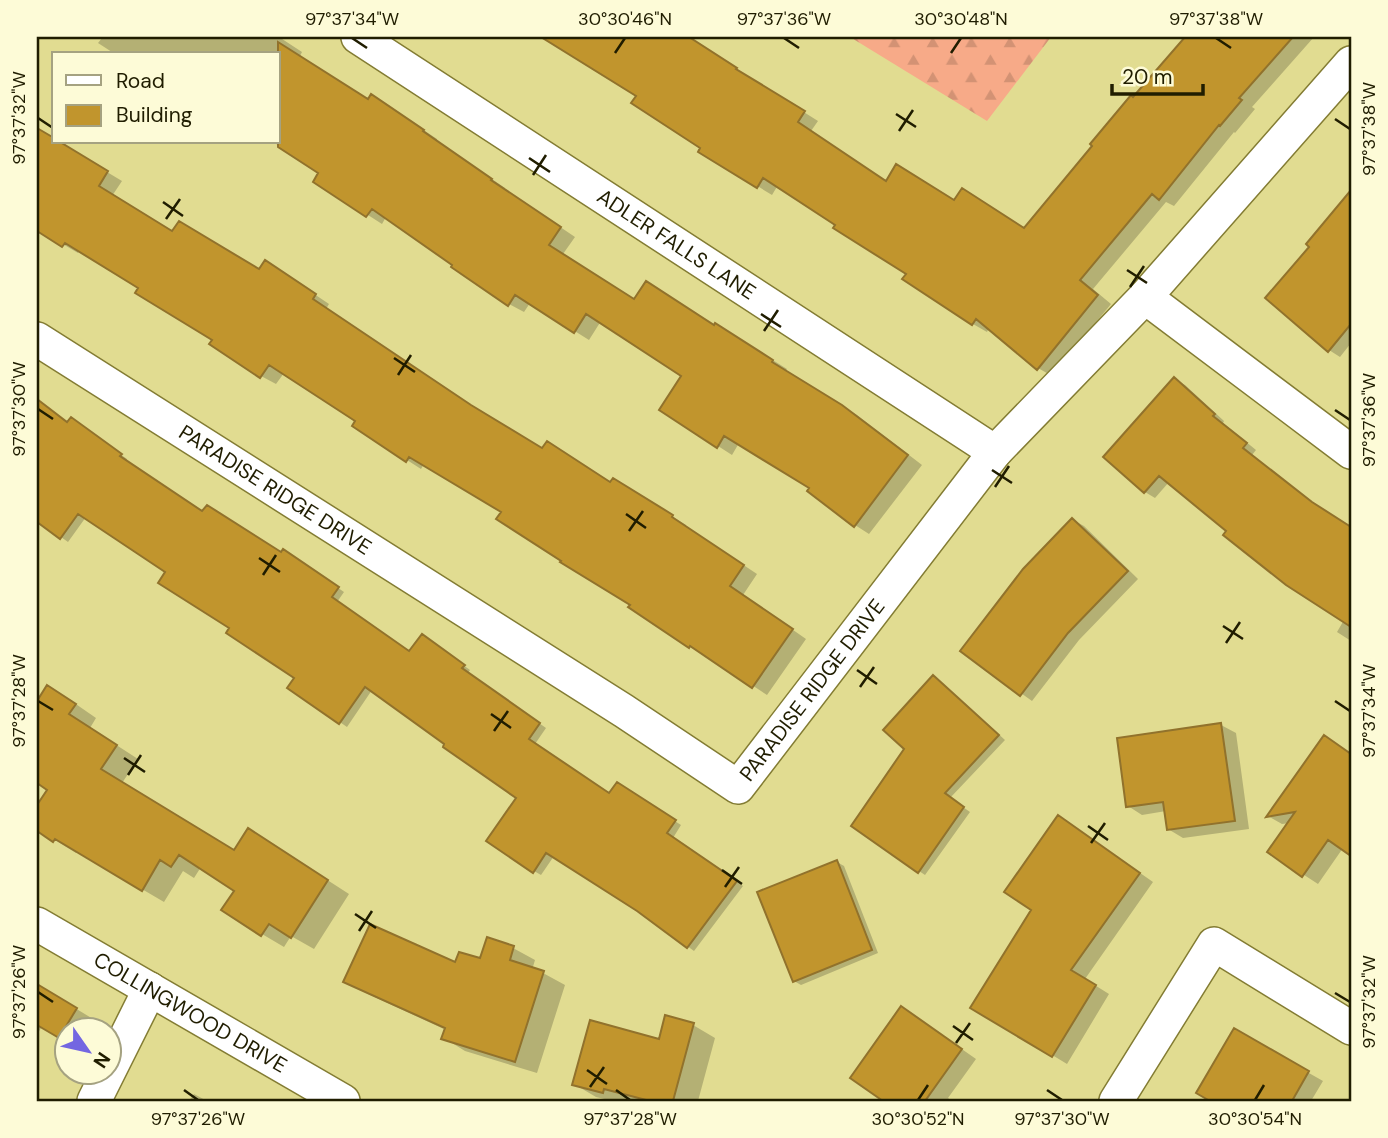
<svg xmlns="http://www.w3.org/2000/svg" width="1388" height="1138" font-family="'DM Sans',sans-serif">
<defs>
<pattern id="forest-firs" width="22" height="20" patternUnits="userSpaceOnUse" patternTransform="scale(1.75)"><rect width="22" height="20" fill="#f7aa88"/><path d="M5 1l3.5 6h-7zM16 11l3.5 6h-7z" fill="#d39274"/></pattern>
</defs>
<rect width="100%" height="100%" fill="#e1dc91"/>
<!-- forest -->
<path fill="url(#forest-firs)" d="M850 37H1051L987 121Z"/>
<!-- shadow -->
<path fill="#0003" d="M100 37H279L302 52 300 56 369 101 386 105 437 139V141L505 188 504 189 575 237 563 254 635 301 715 327 730 333 787 369 785 372 857 415 922 465 869 534 855 525 812 487 739 443 732 455 718 446 684 375 601 321 589 340 530 303 524 312 509 304 386 217 382 224 315 181 321 172 273 142H278V54H115L98 43 102 38Z
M540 37H685L818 121 811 131 887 182 955 202 1025 229 1187 37H1314L1252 107 1255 109 1235 133 1234 132 1174 206 1166 202 1093 289 1111 304 1052 376 1038 368 989 328 987 332 973 324 905 279 909 273 837 224 778 185 772 195 700 151 703 147 639 95Z
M37 130 54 140V142H57L122 181 112 196 173 233 259 271H280L329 304 326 309 486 416 543 450 611 484 628 489 686 525 685 526 757 574 743 595 806 639 767 695 705 654 690 646 503 512 424 464 421 469 407 460 358 421 284 373 276 384 261 376 212 343 215 339 140 287 80 250 78 253 37 229Z
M1351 193V343L1340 357 1329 350 1311 247 1308 244Z
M1174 379 1185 385 1224 421 1223 423 1256 450 1252 455 1323 510 1351 528V641L1337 632 1344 620 1229 531 1169 482 1155 498 1145 492Z
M37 400 68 424H78L127 459 126 461 203 513 281 554 290 555 344 592 337 602 410 653 429 640 470 670 468 673 546 728 535 744 610 795 617 784 681 825 673 838 743 886 694 951 638 910 554 856 541 875 534 871 518 797 372 690 347 727 290 688 297 677 232 628 167 571 86 517 68 542 37 520Z
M1073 520 1084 526 1138 579 1079 640 1032 701 962 651Z
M933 677 940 681 1005 740 950 798 970 812 925 875 919 871 907 749Z
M37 696 41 698 70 700 96 718 90 728 138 759 122 783 235 852 270 843 349 894 314 949 291 936 284 947 262 934 236 890 201 867 194 878 183 871 164 902 77 851 76 853 37 829V808L49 789 37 781Z
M1221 725 1236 733 1249 829 1183 838 1168 829 1166 811 1142 815 1128 806Z
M1325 737 1351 754V854L1343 848 1318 884 1269 852 1290 823 1282 824 1268 816Z
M1059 817 1073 826 1153 882 1085 979 1109 994 1067 1064 973 1007 1033 910Z
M837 862 844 866 878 953 801 985 794 981Z
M513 948 535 960 532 970 543 973 565 985 537 1073 465 1051 444 1038 446 1030 368 994 346 982 481 961Z
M37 985 98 1022 93 1030H66V1040L42 1026 37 1035Z
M916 1017 976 1059 948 1098 952 1101H886L853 1077Z
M693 1025 715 1038 698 1101 626 1100V1101H613L596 1097 574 1084Z
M1235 1031 1323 1081 1311 1101H1214L1199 1093Z
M194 1094 207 1101H189Z"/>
<!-- building -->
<path fill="#c1952d" stroke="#91722c" stroke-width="2" d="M541 37H689L737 68 736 69 805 111 798 122 886 181 896 164 954 200 962 188 1024 228 1092 146 1090 144 1131 95 1133 97 1185 37H1293L1239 98 1242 100 1220 126 1219 125 1159 200 1152 194 1080 280 1098 295 1037 370 976 319 972 325 902 279 906 274 833 228 835 225 763 178 757 188 698 152 700 148 631 103 636 96Z
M278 42 368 99 371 94 424 130 423 131 492 179 491 180 561 227 549 245 634 299 646 281 714 325 715 323 773 360 772 362 842 405 908 455 854 527 807 491 809 488 724 436 717 448 659 410 681 376 586 314 574 333 515 295 508 306 451 267 452 265 372 209 366 217 313 182 318 173 278 147Z
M37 128 54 138V142H60L108 171 99 186 172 231 179 221 259 269 265 260 316 294 313 299 471 405 542 448 547 441 610 482 613 478 673 515 672 517 744 565 730 586 793 629 752 688 690 646 689 648 628 607 630 605 560 562 561 561 496 519 501 512 409 457 406 462 352 426 355 421 269 365 260 378 209 344 212 340 135 293 138 288 65 243 62 247 37 231Z
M1351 190V324L1328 352 1265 298 1309 247 1306 244Z
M1174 377 1215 414 1213 416 1247 443 1243 448 1312 502 1351 527V627L1286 585 1223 535 1226 531 1159 476 1144 493 1103 457Z
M37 399 67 422 71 417 122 454 120 456 202 511 207 505 281 552 283 549 339 587 332 597 409 651 422 634 465 665 462 668 540 723 529 739 609 793 617 782 676 820 667 833 737 881 687 948 637 911 546 853 533 873 486 841 516 798 443 747 444 744 365 687 339 724 287 688 294 678 226 633 229 628 158 583 165 572 78 514 60 539 37 522Z
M1072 518 1128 571 1068 633 1020 696 960 651 1023 569Z
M933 675 999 735 945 793 964 807 918 873 851 826 904 749 883 730Z
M47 685 76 704 69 714 117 745 101 769 234 850 248 828 328 880 291 938 269 924 261 936 221 910 234 891 179 855 171 867 160 860 142 891 55 839 53 842 37 831V805L47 790 37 783V701Z
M1221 723 1235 821 1167 830 1163 802 1126 807 1117 738Z
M1324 735 1351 754V856L1328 840 1302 877 1267 852 1295 812 1266 817Z
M1058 815 1140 873 1071 970 1096 985 1052 1057 970 1008 1031 910 1004 892Z
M837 860 872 950 793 982 757 892Z
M370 924 455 962 459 952 480 958 487 937 514 946 510 960 544 971 515 1062 441 1039 445 1028 343 982Z
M37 984 77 1008 59 1038 37 1025Z
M901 1006 962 1049 925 1101H883L850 1078Z
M665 1015 694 1023 673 1101H650L604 1089 603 1093 572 1085 590 1020 659 1039Z
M1234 1028 1309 1071 1292 1101H1210L1196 1093Z"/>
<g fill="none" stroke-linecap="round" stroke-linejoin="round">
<!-- street casing -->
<g stroke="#837c33" stroke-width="36">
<g id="street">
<path id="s1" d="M358 37 995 452"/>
<path d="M1145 297 1351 452"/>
<path id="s2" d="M37 339 624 711 738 787 995 452 1145 297 1351 63"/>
<path id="s3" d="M37 924 343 1101"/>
<path d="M94 1101 150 989"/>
<path d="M1116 1101 1214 944 1351 1028"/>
</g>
</g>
<!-- street -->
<use href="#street" stroke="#fff" stroke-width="33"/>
</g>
<!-- ticks -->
<path fill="none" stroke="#201d00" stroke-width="2.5" d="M352 38 367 48M784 38 799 48M1216 38 1231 48M615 53 625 38M951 53 961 38M896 114 916 127M38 118 53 128M1335 119 1350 129M899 131 913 110M529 158 550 172M533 175 546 155M163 202 183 216M166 219 180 199M1127 270 1147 283M1130 287 1144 266M761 314 781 327M764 331 778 310M394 358 415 372M398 375 411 355M38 409 53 419M1335 410 1350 420M992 470 1012 483M995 487 1009 466M626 514 646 528M629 531 643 511M259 558 280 572M263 575 276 555M1223 626 1243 639M1226 643 1240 622M857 670 877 684M860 687 874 667M38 701 53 710M1335 701 1350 711M491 714 511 728M494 731 508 711M124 758 145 772M128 775 141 755M1088 826 1108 840M1091 843 1105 823M722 870 742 884M725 887 739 867M355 914 376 928M359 931 372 911M38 992 53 1002M1335 993 1350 1002M953 1026 973 1040M956 1043 970 1023M587 1070 607 1084M590 1087 604 1067M184 1090 198 1100M616 1090 630 1100M1047 1090 1062 1100M918 1100 928 1085M1255 1100 1264 1085"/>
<g text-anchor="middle" stroke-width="5" stroke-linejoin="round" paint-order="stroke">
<!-- street labels -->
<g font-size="21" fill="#201d00" stroke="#fdfbd7">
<text dy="7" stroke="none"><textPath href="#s1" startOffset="380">ADLER FALLS LANE</textPath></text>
<text dy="7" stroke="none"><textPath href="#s2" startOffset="282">PARADISE RIDGE DRIVE</textPath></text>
<text dy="7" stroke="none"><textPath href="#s2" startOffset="954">PARADISE RIDGE DRIVE</textPath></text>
<text dy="7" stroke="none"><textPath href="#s3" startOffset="177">COLLINGWOOD DRIVE</textPath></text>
</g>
</g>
<!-- border -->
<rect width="1388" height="1138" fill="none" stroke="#fdfbd7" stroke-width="77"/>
<!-- legend -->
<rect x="52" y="52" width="228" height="91" fill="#fdfbd7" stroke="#a5a281" stroke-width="2"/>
<rect x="66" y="75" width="35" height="10" fill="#ffffff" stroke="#a5a281" stroke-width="2"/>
<text x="116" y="88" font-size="21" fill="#201d00">Road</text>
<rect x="66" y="105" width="35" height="21" fill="#c1952d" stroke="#a5a281" stroke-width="2"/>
<text x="116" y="122" font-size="21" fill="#201d00">Building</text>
<!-- north arrow -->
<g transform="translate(88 1051) rotate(124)"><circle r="33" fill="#fdfbd7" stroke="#a5a281" stroke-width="2"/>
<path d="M0-5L12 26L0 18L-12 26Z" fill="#7366e1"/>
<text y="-10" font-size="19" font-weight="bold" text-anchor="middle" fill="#201d00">N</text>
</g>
<!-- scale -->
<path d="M1112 84v10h91v-10" fill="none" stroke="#201d00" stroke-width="3.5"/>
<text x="1122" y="84" font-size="21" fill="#201d00" stroke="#fdfbd7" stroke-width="5" paint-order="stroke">20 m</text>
<rect x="38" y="38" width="1312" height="1062" fill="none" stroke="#201d00" stroke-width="2.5"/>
<g font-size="18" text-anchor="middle" fill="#201d00">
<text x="352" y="25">97°37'34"W</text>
<text x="625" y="25">30°30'46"N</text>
<text x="784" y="25">97°37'36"W</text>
<text x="961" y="25">30°30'48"N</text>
<text x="1216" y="25">97°37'38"W</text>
<text transform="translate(19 118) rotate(-90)" y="6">97°37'32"W</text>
<text transform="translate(1369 129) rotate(-90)" y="6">97°37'38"W</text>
<text transform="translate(19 409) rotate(-90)" y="6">97°37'30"W</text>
<text transform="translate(1369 420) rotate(-90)" y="6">97°37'36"W</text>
<text transform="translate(19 701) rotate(-90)" y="6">97°37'28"W</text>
<text transform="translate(1369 711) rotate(-90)" y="6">97°37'34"W</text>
<text transform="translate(19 992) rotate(-90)" y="6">97°37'26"W</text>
<text transform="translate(1369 1002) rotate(-90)" y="6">97°37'32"W</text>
<text x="198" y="1125">97°37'26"W</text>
<text x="630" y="1125">97°37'28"W</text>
<text x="918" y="1125">30°30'52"N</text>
<text x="1062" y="1125">97°37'30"W</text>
<text x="1255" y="1125">30°30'54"N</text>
</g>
</svg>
